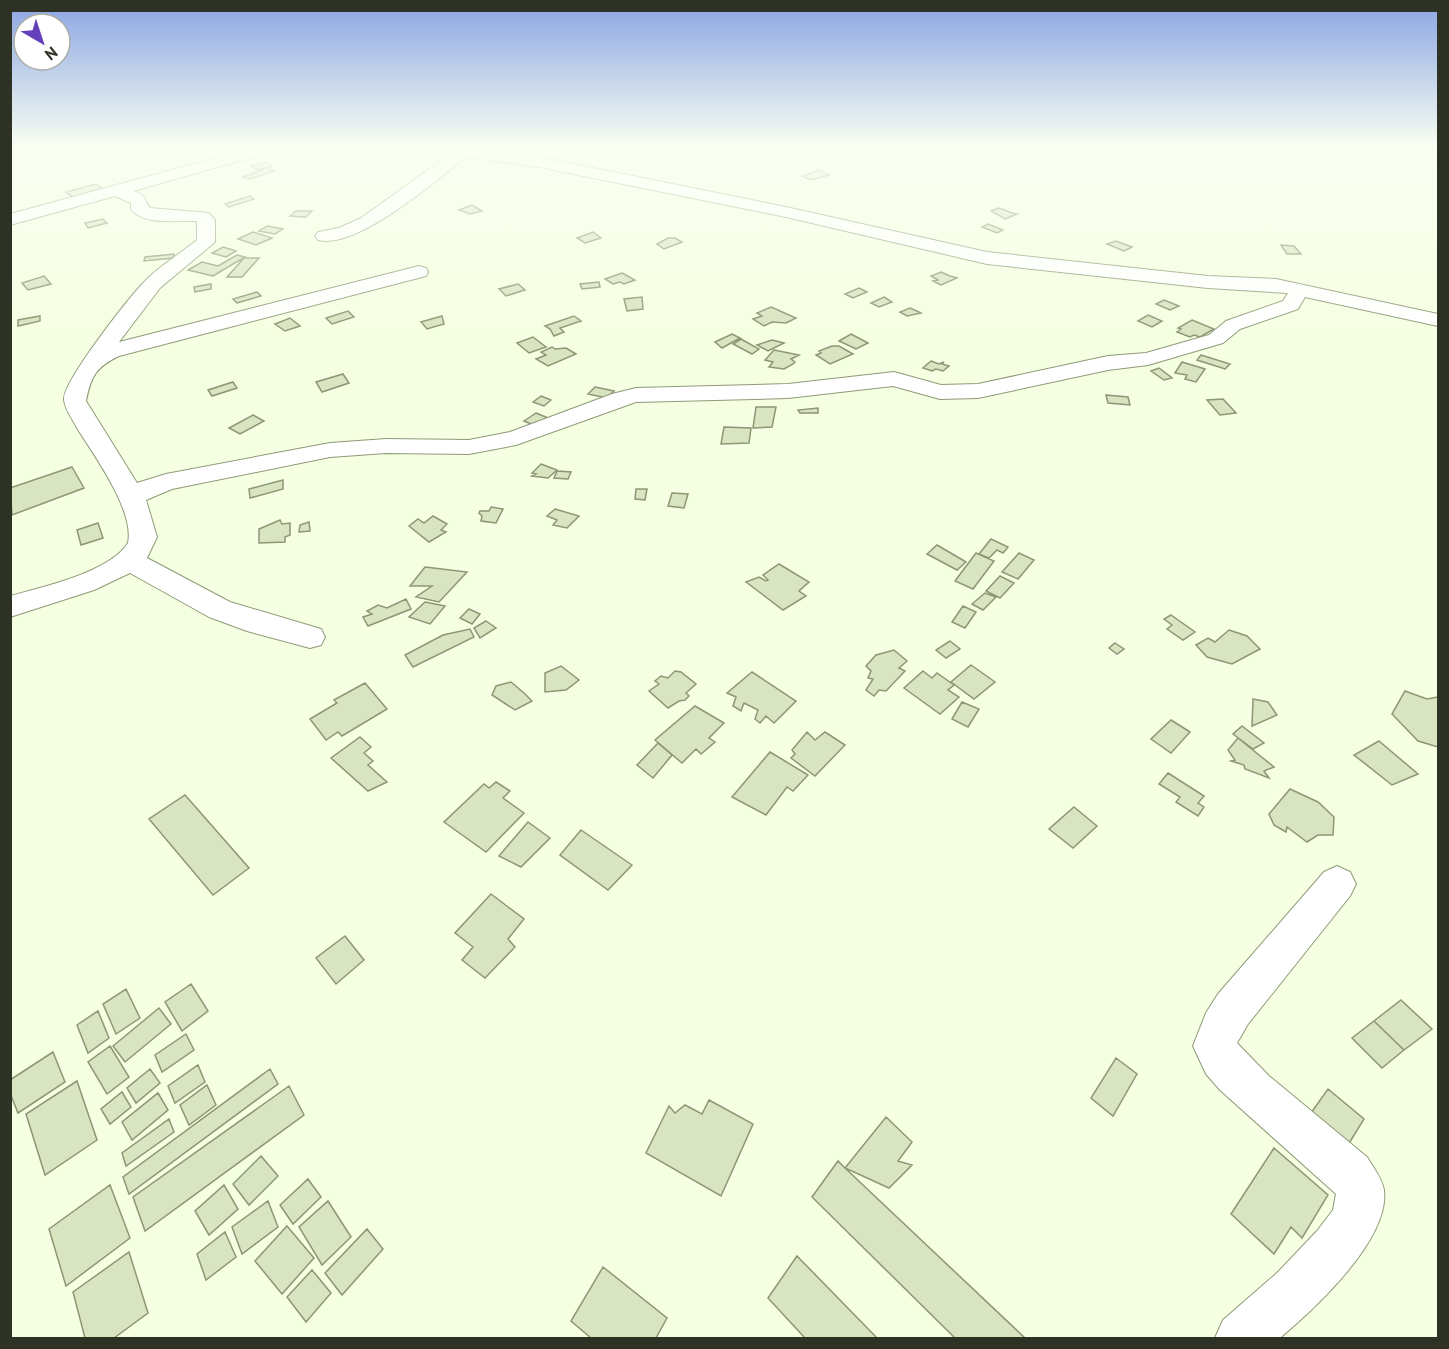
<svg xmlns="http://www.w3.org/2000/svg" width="1449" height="1349" font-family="'PT Sans',sans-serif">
<rect width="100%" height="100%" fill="#f5ffe1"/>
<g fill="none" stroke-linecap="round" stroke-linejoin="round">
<!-- stream -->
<path fill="#9b8ddb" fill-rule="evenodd" d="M1414 146H1419L1438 151V153Z"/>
</g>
<!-- building -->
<path fill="#d9e4c0" stroke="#8c9775" stroke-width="1.5" d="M266 162 272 167 257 170 251 166Z
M267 168 274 171 250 179 243 177Z
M819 170 829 175 811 180 802 176Z
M96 184 104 190 74 198 66 192Z
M250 196 254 199 229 207 225 204Z
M472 205 482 211 470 214 459 210Z
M999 208 1012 213 1017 214 1005 219 991 211Z
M296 211H312L306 217 290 216Z
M103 219 107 223 88 228 85 223Z
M988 224 1003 230 997 233 982 227Z
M267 226 283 229 275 234 259 231Z
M253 232 272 238 256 245 238 239Z
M593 232 601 238 585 243 577 238Z
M668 238H675L682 242 664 249 657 244Z
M1116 241 1132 247 1124 251 1107 244Z
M1281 245 1294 246 1301 254H1287Z
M223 247 236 251 226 257 212 253Z
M174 254 173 258 144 261 145 257Z
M237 255 245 257 213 276 188 270 202 262 218 266Z
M244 258H259L242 277H227Z
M941 272 950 276 957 278 941 285 933 281 938 280 931 276Z
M622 273 635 280 624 284 620 282 613 284 605 279Z
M44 276 51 284 28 290 22 283Z
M599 282 600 287 582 289 580 284Z
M211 284V289L195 292 194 287Z
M518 284 525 290 506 296 499 289Z
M859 288 867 292 853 298 845 294Z
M257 292 261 296 237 303 233 299Z
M642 297 643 309 627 311 624 299Z
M884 297 892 302 879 307 871 303Z
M1164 300 1179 306 1170 310 1156 304Z
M771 307 796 318 786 323 772 322 764 326 753 319 762 316 757 313Z
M910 308 921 313 907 316 900 312Z
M348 311 354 317 332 324 326 318Z
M1148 315 1162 321 1152 327 1138 321Z
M40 316V321L18 326V320Z
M442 316 444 324 427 329 421 322Z
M574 316 581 321 560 328 564 332 554 336 550 329 545 326Z
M290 318 300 326 285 331 275 324Z
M1192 320 1214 329 1200 337 1194 335 1190 337 1177 332 1181 329 1178 328Z
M732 334 740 338 722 348 715 342Z
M851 334 868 343 856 349 839 341Z
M533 337 546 347 529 353 517 343Z
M741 339 759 349 752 354 733 344Z
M772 340 784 343 768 351 757 345Z
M832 346H839L853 354 830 364 816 355 821 353 819 351Z
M552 347 555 349 566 348 576 354 548 366 536 359 546 355 541 352Z
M774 350 799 355 791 359 795 362 793 364 784 369 769 367 773 362 765 360Z
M1201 355 1230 364 1225 369 1197 360Z
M931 361 939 364 944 362 942 364 949 366 943 371 936 369 932 371 923 368Z
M1182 362 1205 369 1196 382 1185 379 1187 375 1175 373Z
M1159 368 1172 378 1164 380 1151 371Z
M343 374 349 383 322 392 316 382Z
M233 382 237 388 212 396 208 390Z
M595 387 614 391 607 398 588 394Z
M1106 395 1128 397 1130 405 1108 403Z
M541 396 551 400 544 406 533 402Z
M1223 399 1236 413 1220 415 1207 400Z
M756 407H776L772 427 753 428Z
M818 408V413H800L798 410Z
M536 413 553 420 541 428 524 421Z
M253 415 264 421 240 434 229 428Z
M724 427 751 428 749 443 721 444Z
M541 464 557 470 548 478 532 476 536 474 532 473Z
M72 467 84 488 12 515 10 488Z
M557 471 571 472 568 479 554 478Z
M283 480V489L250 498 249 489Z
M636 489H647L645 500 635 499Z
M672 493 688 494 684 508 668 506Z
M491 507 503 509 496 523 481 521 482 516 479 513 480 511H489Z
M555 509 579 516 567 528 553 525 557 520 547 516Z
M433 516 447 524 441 530 446 532 429 542 409 526 418 519 424 523Z
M280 520 282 524 290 523V535L285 537V542L259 543V529Z
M309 522 310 531 299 532 300 525Z
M98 523 103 538 81 545 77 530Z
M991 539 1008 547 1003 553 997 550 989 558 979 554Z
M937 545 966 562 957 570 927 554Z
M976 553 994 561 973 589 955 581Z
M1019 553 1034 560 1018 579 1002 572Z
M779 564 809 582 799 591 806 596 783 610 746 582 759 577 766 581 768 580 763 575Z
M425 567 467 572 439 602 416 597 432 586H410Z
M1000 576 1014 583 1000 598 986 591Z
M985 593 996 597 983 610 972 604Z
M406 599 411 609 368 626 363 617 372 614 367 611 378 605 387 608Z
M425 602 445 606 430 624 409 617Z
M963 606 976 612 965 628 952 622Z
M469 609 480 614 472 624 460 618Z
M1171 615 1195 632 1183 640 1167 629 1172 625 1164 619Z
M486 621 496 628 480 638 474 628Z
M470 629 474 637 413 667 405 655 443 635Z
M1229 630 1247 636 1260 649 1232 664 1207 657 1196 645 1208 638 1215 642Z
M950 641 960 649 946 658 936 650Z
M1115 643 1124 649 1117 654 1109 648Z
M894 650 907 661 899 668 905 671 886 691 879 690 874 696 866 690 873 679 868 678 871 671 866 666 876 655Z
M971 665 995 682 974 699 951 682Z
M561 666 579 680 566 690 545 692V673Z
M675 671 681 672 696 684 686 693 689 696 685 700 679 701 668 708 649 691 659 684 655 681 661 676 668 678Z
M923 671 932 678 937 673 954 685 948 690 959 697 940 714 904 688Z
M752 672 796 701 774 723 766 716 760 723 755 719 758 710 744 703 741 711 733 706 736 697 727 693Z
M511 682 524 693 532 701 515 710 492 695 496 686Z
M365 683 387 709 342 736 338 732 326 740 310 719 337 703 334 700Z
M1405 691 1427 699 1438 697V747L1418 741 1392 714Z
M1253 699 1268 702 1277 715 1252 726Z
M962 702 979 709 968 727 952 719Z
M695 706 724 723 709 738 715 742 701 754 696 749 682 763 655 740Z
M1171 720 1190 732 1171 753 1151 739Z
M1242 726 1264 743 1253 749 1233 734Z
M807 732 815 740 825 732 845 745 815 776 791 758 795 754 792 750Z
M360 737 371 747 364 753 373 761 368 765 387 782 368 791 331 758Z
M1238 738 1274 767 1264 771 1269 778 1245 769 1244 765 1231 761 1235 760 1228 750Z
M1379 741 1418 774 1392 785 1354 755Z
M658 743 672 755 653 778 637 765Z
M770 752 808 775 793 791 787 787 766 815 732 797Z
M1168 773 1204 796 1198 803 1204 807 1198 816 1176 802 1180 797 1159 784Z
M496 782 510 791 503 798 524 813 486 852 444 822 484 784 489 788Z
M1290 789 1318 802 1334 817 1333 835H1318L1307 842 1287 827 1286 832 1274 825 1269 814Z
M185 795 249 868 213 895 149 819Z
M1074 807 1097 826 1073 848 1049 829Z
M528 822 550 838 521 867 499 856Z
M581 830 632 865 608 890 560 855Z
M491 894 524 919 508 939 515 947 485 978 462 960 473 947 455 933Z
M345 936 364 960 336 984 316 958Z
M191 984 208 1011 182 1031 165 1002Z
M126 989 140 1018 116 1034 103 1004Z
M1401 1000 1432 1029 1404 1050 1374 1021Z
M159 1008 171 1024 125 1062 113 1046Z
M98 1011 109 1038 88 1053 77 1025Z
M1374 1021 1404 1050 1382 1068 1352 1038Z
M186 1034 194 1050 162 1072 155 1055Z
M110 1046 129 1077 107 1094 88 1062Z
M53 1052 65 1082 18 1113 10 1093V1080Z
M1116 1058 1137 1074 1113 1116 1091 1098Z
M198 1065 205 1082 175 1103 168 1086Z
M150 1069 160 1083 136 1103 127 1088Z
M270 1069 278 1084 129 1194 123 1177Z
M77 1081 97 1140 45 1175 26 1114Z
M207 1085 216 1105 189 1125 180 1105Z
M289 1086 304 1115 145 1231 133 1197Z
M1328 1089 1364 1119 1348 1145 1311 1113Z
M122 1092 131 1107 110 1124 101 1109Z
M158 1093 168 1110 132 1140 122 1122Z
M709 1100 753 1124 721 1196 646 1153 669 1106 675 1113 685 1105 702 1114Z
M886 1117 912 1142 898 1161 912 1165 889 1188 845 1168Z
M169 1119 174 1132 126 1166 122 1153Z
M1274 1148 1328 1195 1302 1238 1291 1227 1274 1254 1231 1214Z
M261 1156 278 1176 249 1205 233 1184Z
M838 1161 845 1168 1025 1338H955L812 1197Z
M308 1179 321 1197 293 1224 280 1205Z
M110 1185 130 1238 66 1286 49 1229Z
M224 1185 238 1209 209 1235 195 1211Z
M268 1201 278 1227 242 1254 232 1227Z
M328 1201 351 1237 322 1265 299 1227Z
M287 1226 314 1258 282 1294 255 1261Z
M367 1229 383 1249 342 1295 325 1273Z
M225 1232 236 1257 206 1280 197 1254Z
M129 1252 148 1313 114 1338H85L73 1292Z
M797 1256 877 1338H805L768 1298Z
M603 1267 667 1318 656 1338H591L571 1321Z
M312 1270 331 1293 306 1322 287 1297Z"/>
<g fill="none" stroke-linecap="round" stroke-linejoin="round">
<!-- minor casing -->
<g stroke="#8f9a78" stroke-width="2">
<path id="minor" d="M260 146H284L281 149 133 191C149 196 143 200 150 208L209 213 215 220V242L160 288 119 342 419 266 426 268 428 272 426 276 119 356C96 367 91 376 86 401L137 483 166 474 330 443 386 439 469 440 510 432 612 394 636 388 788 384 894 372 941 385 978 384 1108 356 1146 353 1209 335 1226 321 1283 301 1288 293 1208 288 987 264 786 217 539 167 466 157C435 181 357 250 318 240L315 236 318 232 339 228 361 218 449 155 412 151 407 149 405 146H446L539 157 786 207 987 252 1208 276 1276 279 1438 314V326L1305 297 1298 309 1240 329 1223 343 1148 365 1108 370 978 398 940 399 893 386 788 398 636 402 516 445 469 454 386 453 330 457 172 489 146 500 157 537 147 558 230 602 321 629 325 637 321 645 310 648 247 631 209 617 130 573 94 590 10 617V596C43 587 110 572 128 543 135 511 94 455 77 428 73 420 64 408 64 399 64 380 130 296 146 280 161 265 181 253 197 240V221C179 220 143 226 131 209V203L115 196 10 225V214Z
M1337 866 1350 872 1356 884 1350 896 1248 1024 1237 1043 1269 1076 1367 1157C1373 1167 1382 1178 1384 1190 1390 1240 1314 1309 1280 1338H1215L1223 1320 1277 1273 1317 1231 1333 1210 1336 1194 1220 1090 1206 1074 1193 1046 1206 1013 1218 994 1324 872Z"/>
</g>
<!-- minor -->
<use href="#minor" fill="#fff" fill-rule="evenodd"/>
</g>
<!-- sky -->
<linearGradient id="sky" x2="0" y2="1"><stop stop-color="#89a4e3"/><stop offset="0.44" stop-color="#fafff2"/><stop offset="1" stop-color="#fafff2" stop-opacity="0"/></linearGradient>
<rect width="1449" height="335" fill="url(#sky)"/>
<!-- border -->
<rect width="1449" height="1349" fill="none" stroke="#2e3224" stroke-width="24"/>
<!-- north arrow -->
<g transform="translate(42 42) rotate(141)"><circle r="28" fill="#ffffff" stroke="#abada7" stroke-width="1.5"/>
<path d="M0-4.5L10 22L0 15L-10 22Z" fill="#6441ba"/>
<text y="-9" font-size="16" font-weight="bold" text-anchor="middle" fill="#2e3224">N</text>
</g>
</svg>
